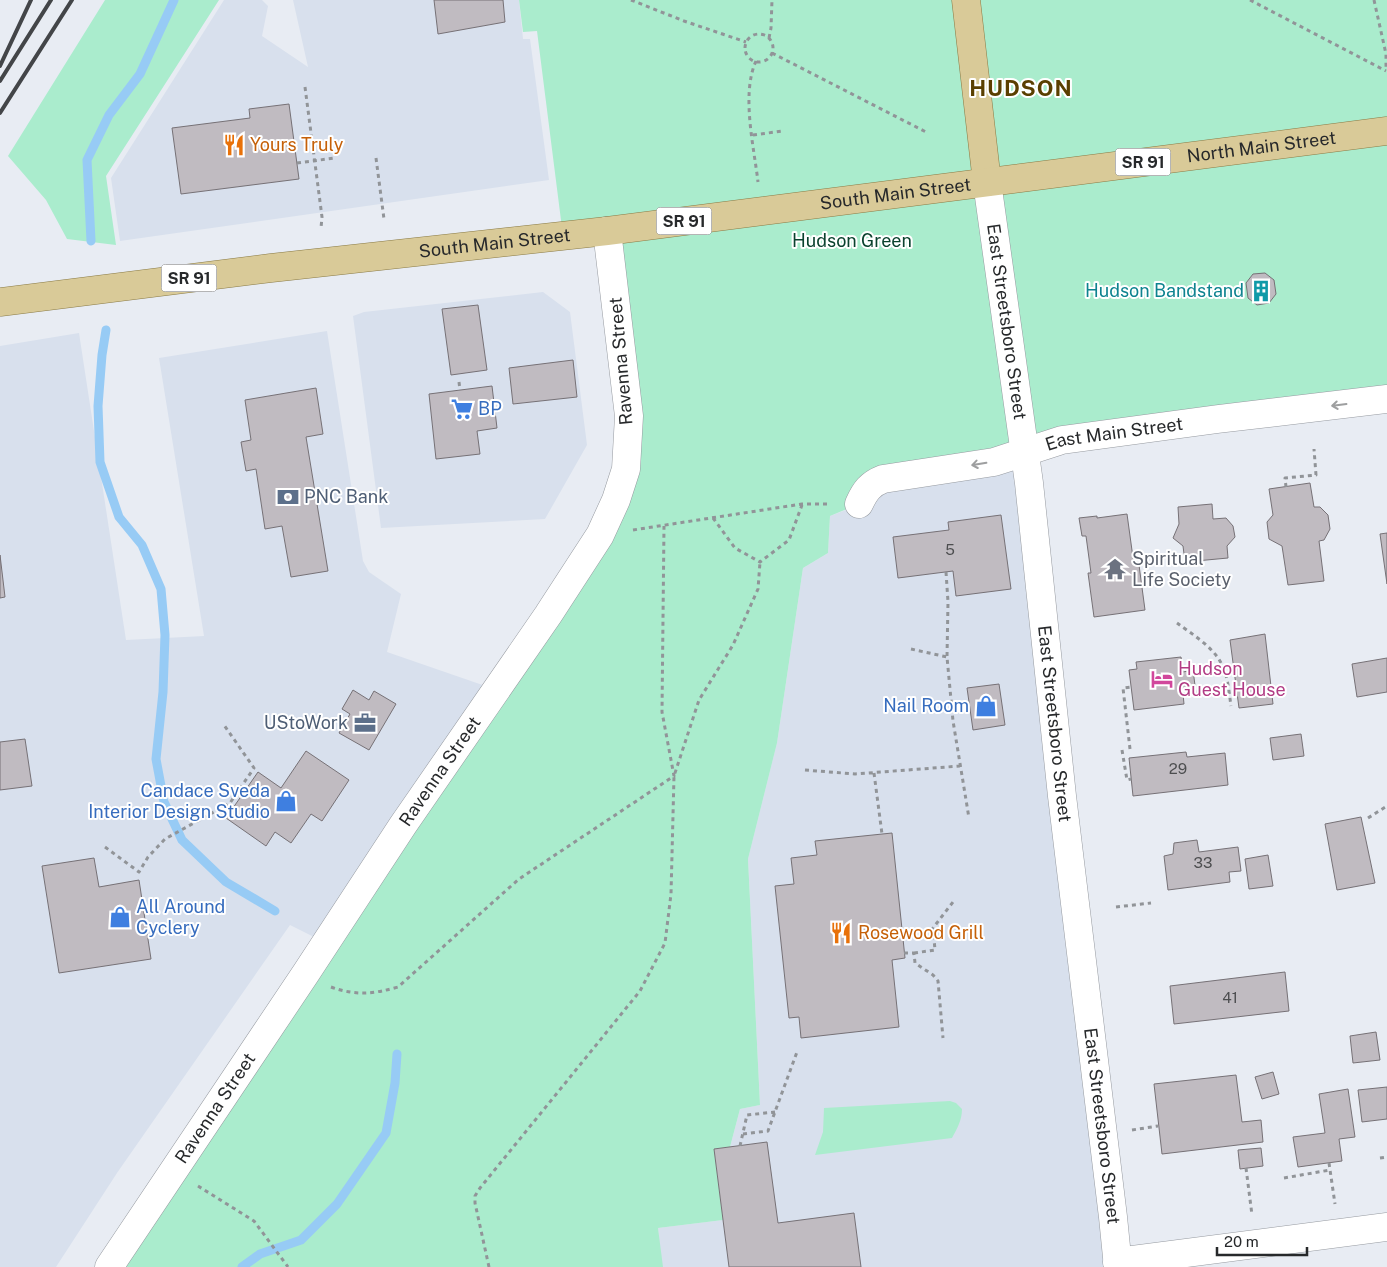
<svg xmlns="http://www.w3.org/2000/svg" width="1387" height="1267" font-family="'Public Sans',sans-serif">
<rect width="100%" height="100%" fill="#e8ecf3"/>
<!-- built -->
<path fill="#d8e0ed" d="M224 0H262L268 6 262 36 308 67 293 0H519L523 39H530L549 180 120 241 111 178Z
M543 292 570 312 587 445 545 519 381 528 353 316 364 312Z
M327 331 363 561 369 572 401 594 387 652 497 690 326 943 290 925 117 1173 56 1267H0V346L79 333 126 640 204 636 159 358Z
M1023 466 1110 1267H661L658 1228 723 1220 730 1147 740 1109 760 1105 748 859 777 743 803 568 828 553 830 516 851 508 870 492Z"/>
<!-- green -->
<path fill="#aaeccd" d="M105 0H219L106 176 116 245 67 239 46 200 8 156Z
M519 0H1387V399L883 479 859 504 830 516 828 553 803 568 777 743 748 859 760 1105 740 1109 730 1147 714 1149 723 1220 658 1228 663 1267H109L174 1171 626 469 607 231 563 236 537 31 523 32Z
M950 1101 956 1103 962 1109C962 1120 957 1129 952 1138L815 1155 823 1132 824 1108Z"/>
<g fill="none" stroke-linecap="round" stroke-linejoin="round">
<!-- stream -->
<path stroke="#97cbf5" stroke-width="9" d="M91 241 87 160 109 115 140 74 174 0
M106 330 102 355 98 406 100 462 119 517 142 545 161 589 165 635 163 692 156 759 164 802 182 840 226 882 275 911
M242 1267 260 1254 301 1240 337 1204 386 1133 395 1083 397 1054"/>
</g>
<!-- building -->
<path fill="#c0bbc1" stroke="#767176" d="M434 0H503L505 22 438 34Z
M289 104 299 179 181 194 172 128 250 118 249 109Z
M1265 273 1274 280 1276 294 1269 303 1257 305 1248 298 1246 283 1253 274Z
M478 305 487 370 451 375 442 309Z
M573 360 577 397 513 404 509 368Z
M492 386 497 428 477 431 480 454 436 459 429 394Z
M316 388 323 434 306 437 328 571 291 577 282 526 265 529 256 469 246 471 241 442 251 440 245 400Z
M1310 483 1314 507H1320L1328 515 1330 529 1324 540 1319 541 1324 581 1288 585 1282 546 1269 539 1267 522 1273 515 1269 489Z
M1212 504 1213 519 1226 518 1233 526 1235 537 1227 546 1228 558 1185 562 1183 546 1173 538 1179 524 1178 507Z
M1127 514 1134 565H1139L1145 610 1094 617 1088 573H1091L1086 536H1082L1079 518 1097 516V518Z
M1001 515 1011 589 956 596 953 571 898 578 893 537 949 530 948 522Z
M1387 533V584L1380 534Z
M0 555 5 597 0 598Z
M1265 634 1273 704 1239 708 1230 640Z
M1181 657 1183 672 1193 670 1196 693 1183 694 1184 704 1134 710 1129 670 1137 669 1136 662Z
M1387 658V692L1357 697 1352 664Z
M999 684 1005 725 973 730 967 688Z
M353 690 369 700 374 691 396 704 369 750 339 733 350 714 342 709Z
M1301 734 1304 756 1273 760 1270 738Z
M25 739 32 786 0 790V742Z
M306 751 349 780 322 821 311 814 291 843 275 832 266 846 226 818 258 772 281 788Z
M1186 752 1187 757 1225 753 1228 785 1133 796 1129 758Z
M1361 817 1375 883 1337 890 1325 824Z
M892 833 905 958 892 960 899 1027 801 1038 799 1017 789 1018 775 886 794 884 791 858 817 855 815 841Z
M1197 840 1199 852 1238 847 1241 871 1229 872 1230 882 1168 890 1164 856 1173 854 1174 843Z
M1268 855 1273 886 1249 889 1245 859Z
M94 858 99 887 139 880 151 959 59 973 42 866Z
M1285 972 1289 1011 1174 1024 1170 986Z
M1376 1032 1380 1060 1353 1063 1350 1036Z
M1273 1072 1279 1094 1262 1099 1255 1077Z
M1236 1075 1242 1122 1261 1120 1263 1142 1162 1154 1154 1084Z
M1387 1087V1119L1362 1122 1358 1090Z
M1348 1089 1355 1137 1339 1139 1342 1161 1298 1167 1293 1137 1325 1133 1319 1094Z
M767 1142 778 1223 854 1213 861 1267H729L714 1149Z
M1261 1148 1263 1166 1240 1169 1238 1150Z"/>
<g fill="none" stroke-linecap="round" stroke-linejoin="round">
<!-- street casing -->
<g stroke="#969aa0" stroke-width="29">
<g id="street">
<path id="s1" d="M859 504C865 491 870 484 883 479L994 462 1062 440 1218 419 1387 399"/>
<path d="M1117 1262 1387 1227"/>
</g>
</g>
<!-- secondary casing -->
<g stroke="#969aa0" stroke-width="29">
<g id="secondary">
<path id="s2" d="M987 182 1029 483 1062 796 1113 1217 1118 1267"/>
<path id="s3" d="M109 1267 306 973 403 825 548 615 600 535 616 500 626 469 629 416 607 231"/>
</g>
</g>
<!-- primary casing -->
<g stroke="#8a7b46" stroke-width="29">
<g id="primary">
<path d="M966 0 987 182"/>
<path id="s4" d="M0 302 271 268 607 231 1387 131"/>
</g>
</g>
<!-- path -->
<path stroke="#919498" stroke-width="3" stroke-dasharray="4 4" stroke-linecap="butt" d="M631 0 684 21 746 42
M1250 0 1386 71
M1374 0 1386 54V70
M745 48a14 14 0 1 1 28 0a14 14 0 1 1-28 0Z
M769 38 771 28 772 0
M772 53 926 132
M756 61C741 94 754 147 758 182
M305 87 322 217 321 228
M753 135 783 131
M376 158 384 219
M297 163 335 158
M459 382 460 390
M1286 487 1285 478 1316 475 1314 449
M713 518 735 548 760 562 789 540 802 505
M633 530 802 504H830
M946 572 948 602 947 657 953 721 969 818
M1177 623C1192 634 1213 647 1221 663 1228 676 1229 692 1231 706
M911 649 947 657
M1130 749 1123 688 1131 687
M1122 750 1127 780 1131 779
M805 770 855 774 960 766
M874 773 882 834
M1368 818 1387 806
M105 847 139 872 148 857 165 839 230 803 254 768 224 725
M1116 907 1151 903
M904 953H914L915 963 933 975 938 981 943 1038
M914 953 935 950 933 928 953 902
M331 987C356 996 373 994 398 987L519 879 674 776 662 712 664 526
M1132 1130 1158 1126
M743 1134 768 1131 797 1052
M740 1146 747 1115 775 1112
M1380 1158 1387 1157
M1329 1163 1335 1204
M1246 1168 1252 1215
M1284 1178 1330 1170
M198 1186 254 1221 288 1267
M489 1267 475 1203V1196L480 1188 640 991 665 943 671 894 674 776 699 700 733 645 758 589 760 562"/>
<!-- street -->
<use href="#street" stroke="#fff" stroke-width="28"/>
<!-- secondary -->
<use href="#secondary" stroke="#fff" stroke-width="28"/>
<!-- primary -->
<use href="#primary" stroke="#d9ca98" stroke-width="28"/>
<!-- rail -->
<path stroke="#434548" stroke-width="4" d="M0 66 31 0
M0 81 51 0
M0 113 72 0"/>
</g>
<!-- one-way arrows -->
<defs><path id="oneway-shaft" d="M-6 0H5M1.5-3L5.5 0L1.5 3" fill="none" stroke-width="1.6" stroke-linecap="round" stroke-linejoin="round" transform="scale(1.25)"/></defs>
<g stroke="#9e9fa0">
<use href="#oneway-shaft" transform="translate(1339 405) rotate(173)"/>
<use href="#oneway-shaft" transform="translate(979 464) rotate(171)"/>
</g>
<!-- icons -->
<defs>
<g id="restaurant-bare" transform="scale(1.725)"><path d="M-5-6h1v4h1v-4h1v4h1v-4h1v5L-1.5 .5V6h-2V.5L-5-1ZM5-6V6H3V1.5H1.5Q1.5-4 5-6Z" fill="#e8710a" stroke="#fff" stroke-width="2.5" paint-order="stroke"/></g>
<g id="building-bare" transform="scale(1.725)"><path d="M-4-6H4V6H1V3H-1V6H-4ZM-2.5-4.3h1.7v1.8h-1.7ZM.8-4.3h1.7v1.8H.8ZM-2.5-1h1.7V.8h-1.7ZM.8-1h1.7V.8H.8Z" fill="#0f9aa8" stroke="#fff" stroke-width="2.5" paint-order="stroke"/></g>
<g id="supermarket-bare" transform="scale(1.725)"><path d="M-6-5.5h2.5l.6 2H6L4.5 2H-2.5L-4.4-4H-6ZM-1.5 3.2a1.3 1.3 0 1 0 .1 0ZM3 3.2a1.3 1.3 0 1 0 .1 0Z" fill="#3f7fe0" stroke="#fff" stroke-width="2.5" paint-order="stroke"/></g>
<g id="bank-bare" transform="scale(1.725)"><path d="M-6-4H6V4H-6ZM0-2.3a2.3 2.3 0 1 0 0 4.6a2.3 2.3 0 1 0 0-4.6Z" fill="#5c6f8a" stroke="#fff" stroke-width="2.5" paint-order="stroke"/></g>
<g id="temple-bare" transform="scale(1.725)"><path d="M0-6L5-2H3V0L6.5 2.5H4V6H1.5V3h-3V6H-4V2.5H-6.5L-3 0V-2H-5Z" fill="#6b7280" stroke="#fff" stroke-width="2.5" paint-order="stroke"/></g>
<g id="hotel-bare" transform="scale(1.725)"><path d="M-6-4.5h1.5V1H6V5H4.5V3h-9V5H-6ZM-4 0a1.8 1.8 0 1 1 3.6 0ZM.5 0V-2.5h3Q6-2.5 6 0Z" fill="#d1479c" stroke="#fff" stroke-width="2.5" paint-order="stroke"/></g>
<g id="shop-bare" transform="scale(1.725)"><path d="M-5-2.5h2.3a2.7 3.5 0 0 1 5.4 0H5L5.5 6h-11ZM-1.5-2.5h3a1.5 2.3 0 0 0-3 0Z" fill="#3f7fe0" stroke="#fff" stroke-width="2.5" paint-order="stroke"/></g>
<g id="office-bare" transform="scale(1.725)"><path d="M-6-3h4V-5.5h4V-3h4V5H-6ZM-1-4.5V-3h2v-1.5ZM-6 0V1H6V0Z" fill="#5c6f8a" stroke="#fff" stroke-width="2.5" paint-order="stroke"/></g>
</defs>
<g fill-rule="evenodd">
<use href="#restaurant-bare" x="234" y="145"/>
<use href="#building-bare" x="1261" y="291"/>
<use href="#supermarket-bare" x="462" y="409"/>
<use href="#bank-bare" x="288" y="497"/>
<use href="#temple-bare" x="1115" y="569"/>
<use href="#hotel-bare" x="1162" y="679"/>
<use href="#shop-bare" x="986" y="706"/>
<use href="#office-bare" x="365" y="723"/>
<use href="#shop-bare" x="286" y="801"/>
<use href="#shop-bare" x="120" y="917"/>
<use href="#restaurant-bare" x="841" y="933"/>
</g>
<g text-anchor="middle" stroke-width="4" stroke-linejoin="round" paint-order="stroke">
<!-- number labels -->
<g font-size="15" fill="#4d4e50">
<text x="950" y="555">5</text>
<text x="1178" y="774">29</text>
<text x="1203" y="868">33</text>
<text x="1230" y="1003">41</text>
</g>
<!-- shield labels -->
<g fill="#fff" stroke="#68696b" stroke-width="1">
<rect x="1115.5" y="148.5" width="55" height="27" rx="4"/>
<rect x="656.5" y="207.5" width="55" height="27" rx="4"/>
<rect x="161.5" y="264.5" width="55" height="27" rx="4"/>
</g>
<g font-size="16" font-weight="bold" fill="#27292b">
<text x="1143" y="168">SR 91</text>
<text x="684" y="227">SR 91</text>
<text x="189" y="284">SR 91</text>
</g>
<!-- food labels -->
<g font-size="18" fill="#c56008" stroke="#fff" text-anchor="start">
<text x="250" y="151">Yours Truly</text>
<text x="858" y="939">Rosewood Grill</text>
</g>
<!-- street labels -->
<g font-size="18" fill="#27292b" stroke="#fff">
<text dy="6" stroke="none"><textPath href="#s4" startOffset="1271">North Main Street</textPath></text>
<text dy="6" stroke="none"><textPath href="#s4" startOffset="902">South Main Street</textPath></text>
<text dy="6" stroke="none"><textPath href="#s4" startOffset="498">South Main Street</textPath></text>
<text dy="6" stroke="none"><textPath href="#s2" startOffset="141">East Streetsboro Street</textPath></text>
<text transform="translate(621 361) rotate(-95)" y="6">Ravenna Street</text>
<text dy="6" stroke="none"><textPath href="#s1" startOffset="272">East Main Street</textPath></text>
<text dy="6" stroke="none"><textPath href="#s2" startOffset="546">East Streetsboro Street</textPath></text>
<text dy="6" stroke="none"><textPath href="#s3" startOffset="596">Ravenna Street</textPath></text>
<text dy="6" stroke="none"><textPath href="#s3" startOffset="191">Ravenna Street</textPath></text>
<text dy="6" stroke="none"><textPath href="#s2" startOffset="951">East Streetsboro Street</textPath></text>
</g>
<!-- park labels -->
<g font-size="18" fill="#0a422e" stroke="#fff">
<text x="852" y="247">Hudson Green</text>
</g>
<!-- culture labels -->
<g font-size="18" fill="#0d838f" stroke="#fff" text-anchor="end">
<text x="1244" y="297">Hudson Bandstand</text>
</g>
<!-- shop labels -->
<g font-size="18" fill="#366cbe" stroke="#fff" text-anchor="start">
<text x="478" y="415">BP</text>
<text x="969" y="712" text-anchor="end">Nail Room</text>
<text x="270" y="797" text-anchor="end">Candace Sveda<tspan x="270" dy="21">Interior Design Studio</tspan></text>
<text x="136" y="913">All Around<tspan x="136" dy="21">Cyclery</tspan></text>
</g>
<!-- service labels -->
<g font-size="18" fill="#4e5e75" stroke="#fff" text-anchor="start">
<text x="304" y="503">PNC Bank</text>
<text x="348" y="729" text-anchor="end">UStoWork</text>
</g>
<!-- worship labels -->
<g font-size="18" fill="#5b616d" stroke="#fff" text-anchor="start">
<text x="1132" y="565">Spiritual<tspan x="1132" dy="21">Life Society</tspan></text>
</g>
<!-- hotel labels -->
<g font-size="18" fill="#b23c85" stroke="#fff" text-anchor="start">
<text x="1178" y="675">Hudson<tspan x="1178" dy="21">Guest House</tspan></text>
</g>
<!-- district labels -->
<g font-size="22" font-weight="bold" letter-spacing="1" fill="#5a3f00" stroke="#fff">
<text x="1021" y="96">HUDSON</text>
</g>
</g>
<!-- scale -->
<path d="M1217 1247v8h90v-8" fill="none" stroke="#27292b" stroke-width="2.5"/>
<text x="1224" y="1247" font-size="15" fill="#27292b" stroke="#ffffff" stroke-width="4" paint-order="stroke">20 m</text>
</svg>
